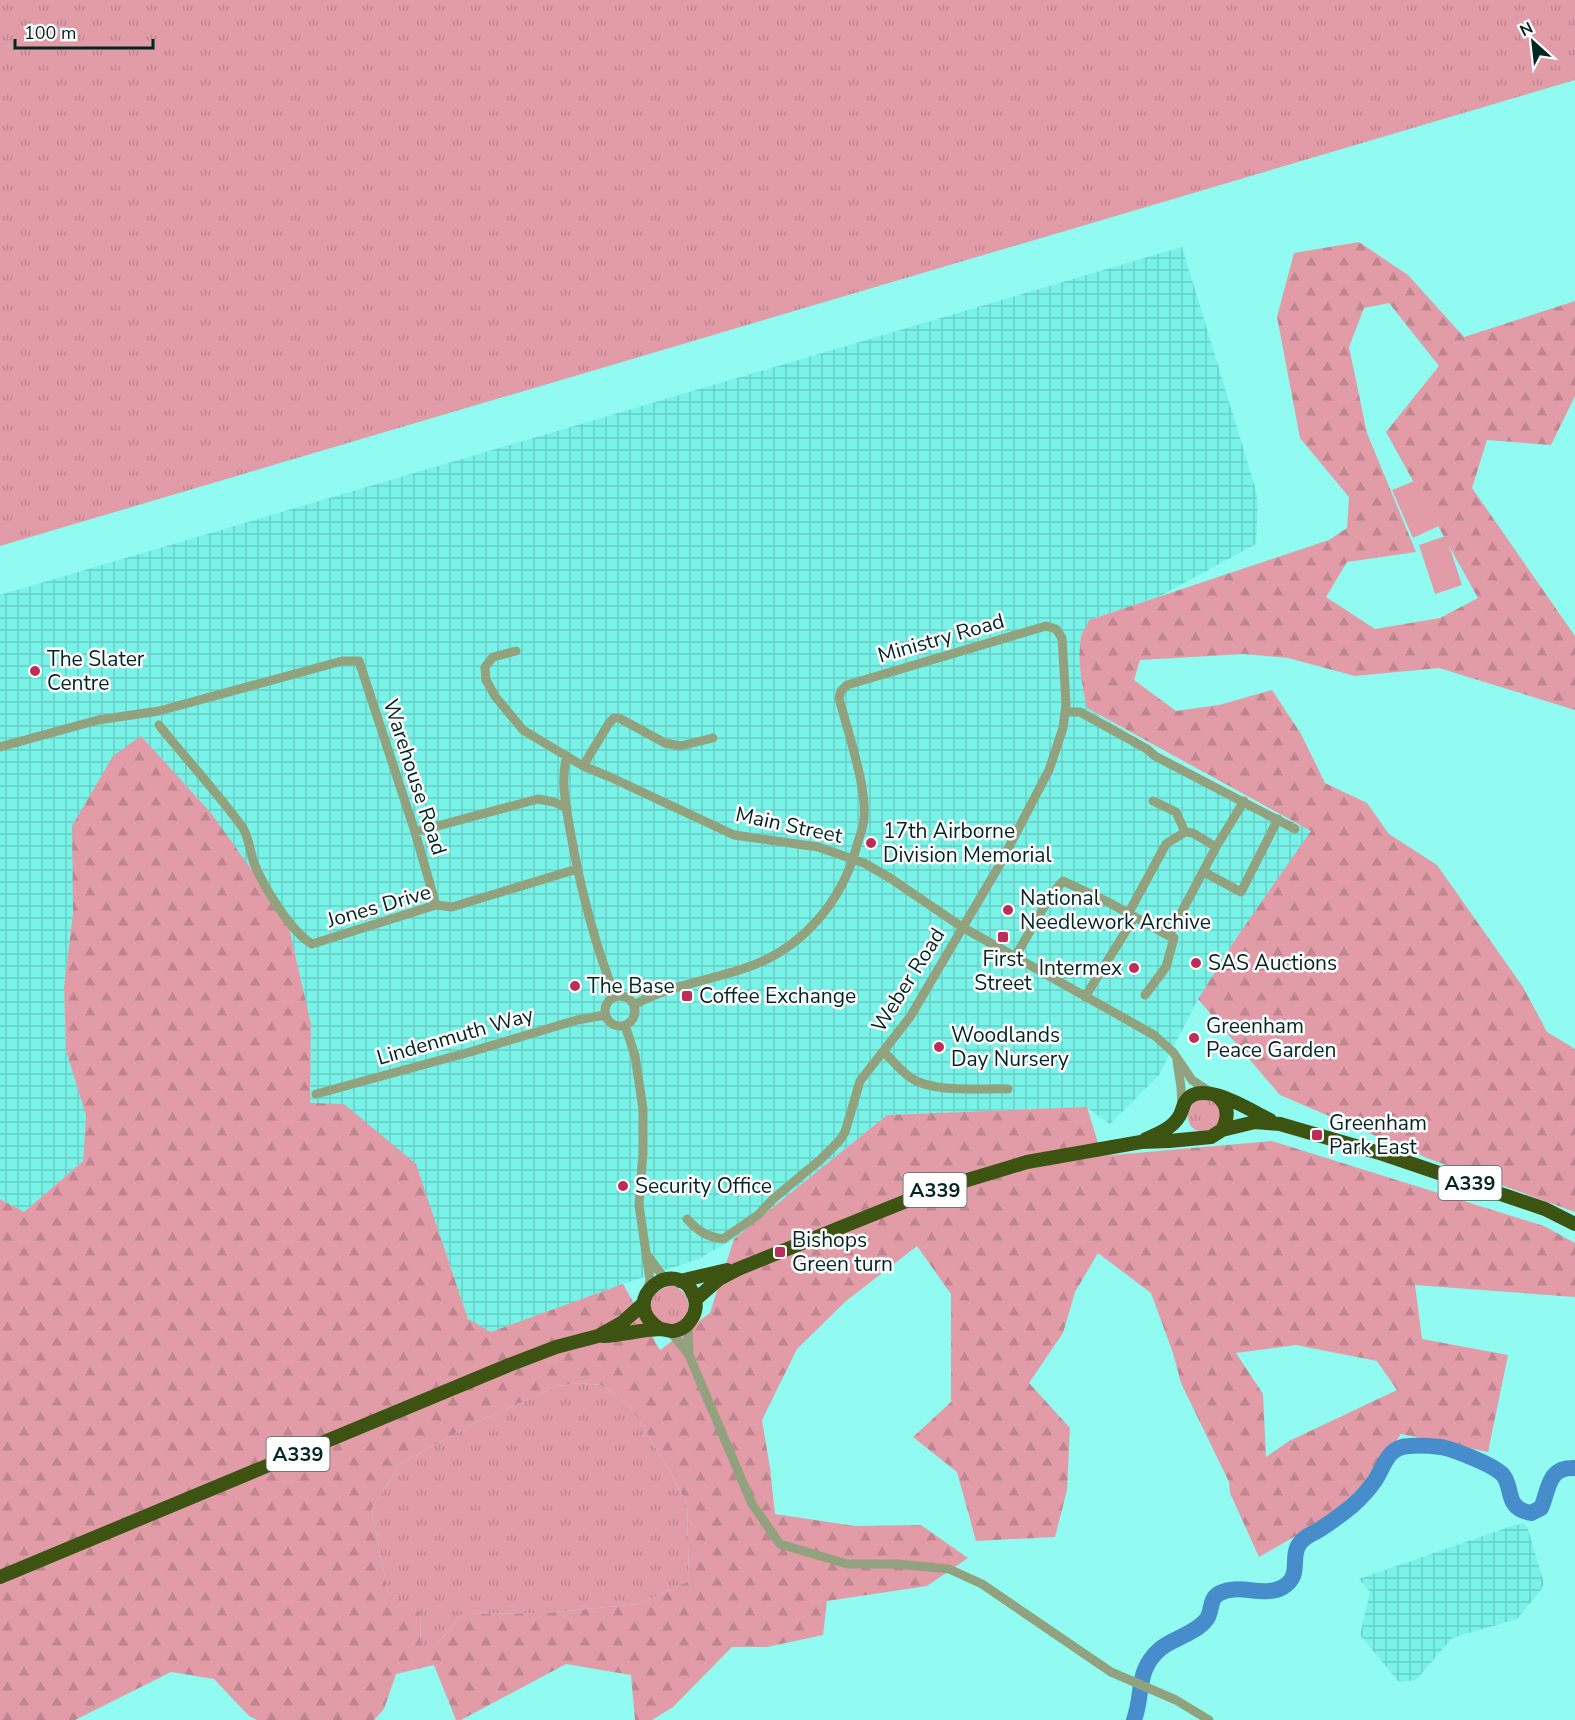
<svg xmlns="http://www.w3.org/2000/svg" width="1575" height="1720" font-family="'Nunito Sans',sans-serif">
<defs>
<pattern id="industrial-grid" width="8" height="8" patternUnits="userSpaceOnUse" patternTransform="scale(1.5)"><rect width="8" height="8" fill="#79f2e7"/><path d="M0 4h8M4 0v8" fill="none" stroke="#67cfc6"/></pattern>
<pattern id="grass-tufts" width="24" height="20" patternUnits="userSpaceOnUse" patternTransform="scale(1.5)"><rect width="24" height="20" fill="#e19ca8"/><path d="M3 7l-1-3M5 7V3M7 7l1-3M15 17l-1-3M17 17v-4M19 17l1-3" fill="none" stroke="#bf8690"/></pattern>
<pattern id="forest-firs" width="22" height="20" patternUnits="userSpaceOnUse" patternTransform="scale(1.5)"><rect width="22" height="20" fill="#e19ca8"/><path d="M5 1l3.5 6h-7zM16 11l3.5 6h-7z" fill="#bf8690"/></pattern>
</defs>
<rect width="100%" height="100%" fill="#91fbf1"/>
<!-- industrial -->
<path fill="url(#industrial-grid)" d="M1182 247 1255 487 1258 502 1256 544 1160 596 1089 620 1081 636 1080 661 1083 686 1087 708 1142 741 1155 756 1312 831 1237 937 1198 999 1159 1075 1110 1124 1086 1107 887 1115 734 1239 696 1260 623 1284 491 1332 468 1319 440 1236 310 1103 311 1024 287 919 211 813 141 736 73 913 64 987 66 1050 86 1116 83 1161 24 1212 0 1199V595Z
M1524 1524 1528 1529 1544 1583 1541 1590 1517 1619 1452 1638 1416 1680 1399 1682 1360 1635 1370 1592 1359 1579 1515 1525Z"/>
<!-- grass -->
<path fill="url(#grass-tufts)" d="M0 0H1575V80L0 546Z
M1209 1097 1222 1107 1219 1127C1202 1133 1187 1135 1188 1111L1196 1099Z
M671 1284C703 1297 685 1333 663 1324 659 1323 654 1318 651 1316L650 1296Z
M579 1383 601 1385 631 1408 669 1469 687 1504 689 1581 639 1604 546 1613 462 1614 437 1644 421 1651 420 1613 388 1592 371 1509 401 1463 473 1424 558 1386Z"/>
<!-- forest -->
<path fill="url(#forest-firs)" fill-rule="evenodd" d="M1359 242 1408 275 1464 337 1575 301V396L1551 445 1487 440 1472 488 1575 636V710L1439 668 1355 676 1288 658 1244 654 1140 660 1134 680 1176 711 1219 705 1272 690 1301 734 1325 783 1367 803 1389 834 1437 865 1523 987 1547 1032 1575 1049V1212L1427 1158 1280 1095 1198 999 1237 937 1311 831 1087 708C1082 685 1077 660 1081 637 1082 631 1087 626 1089 620L1329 540 1347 528 1349 497 1300 438 1277 317 1294 253ZM1389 303 1439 366 1386 432 1478 598 1440 618 1375 629 1326 597 1347 562 1416 552 1367 433 1349 347 1364 308Z
M141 736 211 813 287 919 311 1024 310 1103 344 1104 416 1164 468 1319 491 1332 623 1284 660 1350 710 1313 734 1239 887 1115 1087 1107 1102 1156 1272 1141 1544 1226 1575 1243V1297L1415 1285 1422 1339 1508 1355 1488 1452 1401 1434 1353 1503 1259 1557 1230 1493 1229 1482 1181 1383 1173 1353 1151 1293 1098 1253 1075 1292 1063 1333 1029 1383 1070 1428 1067 1490 1055 1537 976 1541 957 1472 913 1437 951 1402V1294L917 1246 846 1301 797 1349 762 1420 770 1468 775 1514 855 1526 921 1525 968 1558 927 1586 827 1601 823 1635 767 1647H732L673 1707 652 1720H635L631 1675 566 1664 461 1720H456L434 1665 396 1674 384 1709 374 1720H257L249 1716 214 1679 171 1672 75 1720H0V1199L24 1212 83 1161 86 1116 66 1050 64 987 73 913 72 826 113 756ZM1296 1345 1377 1361 1397 1390 1289 1441 1266 1457 1263 1394 1236 1353ZM579 1383 601 1385 631 1408 669 1469 687 1504 689 1581 639 1604 546 1613 462 1614 437 1644 421 1650 420 1612 388 1592 371 1509 401 1463 473 1424 558 1386Z"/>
<!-- pitch -->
<path fill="#e19ca8" d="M1419 479 1439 526 1413 538 1392 490Z
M1446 536 1462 585 1435 594 1419 545Z"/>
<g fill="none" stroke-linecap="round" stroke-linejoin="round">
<!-- river -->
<path stroke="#478dcb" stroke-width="16" d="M1134 1720C1144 1693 1135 1671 1160 1649 1173 1638 1195 1634 1206 1620 1213 1612 1208 1599 1220 1593 1239 1583 1264 1598 1283 1587 1303 1575 1289 1557 1300 1543 1305 1536 1312 1534 1319 1530 1330 1523 1341 1515 1352 1506 1360 1499 1370 1488 1376 1479 1385 1464 1388 1447 1409 1446 1419 1445 1431 1446 1441 1447 1455 1450 1494 1465 1503 1475 1514 1489 1504 1508 1531 1513L1541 1508C1549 1491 1547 1466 1575 1468"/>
<!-- minor -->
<path stroke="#92a27f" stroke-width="9" d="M516 651 493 657 485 667 486 680 495 696 523 730 583 766 610 777 734 835 818 847 864 863 890 878 962 927 1154 1035 1173 1052 1192 1080 1210 1092
M1066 712H1080L1147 749 1155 756 1295 829
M159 725C186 759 217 792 243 828 249 838 250 852 254 863 263 886 291 932 312 944L436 905 452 907 577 869
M0 747 98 720 159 711 342 661H359L415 832 436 905
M567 756C560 780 566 806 570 830 580 887 594 942 615 996
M583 766 609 723 614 718H619L665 743 680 746 713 738
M1153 801 1176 812 1185 832
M415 832 538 799 554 802 567 808
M1204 872 1241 892 1278 819
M1128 914 1166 844 1185 832 1193 833 1216 847
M1015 957 1051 895 1063 881 1108 902 1169 936 1216 847 1244 801
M1145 995 1166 967 1174 938 1169 936
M605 1011a15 15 0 1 1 30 0a15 15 0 1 1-30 0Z
M1085 997 1134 918
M634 1005C669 985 713 980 751 966 803 947 841 902 856 849 858 839 864 828 864 818 867 787 847 729 839 698L841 691 847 685 1046 626 1056 629 1062 638 1066 704 1063 728 1049 770 999 866 910 1017 860 1081 845 1132 839 1141 820 1160 773 1199 758 1215 723 1239C707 1237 698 1231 687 1219
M625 1025 635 1056 643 1109V1153L639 1205 650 1280 648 1290
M884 1052C893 1061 901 1071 911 1078 933 1093 981 1088 1008 1089
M1177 1061 1181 1087 1182 1106
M316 1094 470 1052 577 1020 605 1015
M647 1255 665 1279
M688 1324 689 1355
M670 1331 689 1355 752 1504 780 1544 847 1564H897L949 1569 982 1584 1111 1672 1176 1700 1209 1720"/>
<!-- highway -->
<path stroke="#3c5312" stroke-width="14" d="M1217 1096C1229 1105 1229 1117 1222 1130
M1146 1139C1158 1134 1173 1128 1180 1115 1182 1111 1183 1106 1185 1102 1201 1077 1251 1111 1270 1120
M680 1281 727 1270
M695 1300 719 1279 738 1269 931 1191 1027 1162 1141 1142 1169 1141 1211 1137 1222 1130 1255 1122 1280 1124 1383 1154 1545 1209 1575 1224
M603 1336C622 1335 640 1330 659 1329 664 1329 668 1331 673 1331 681 1330 688 1325 692 1318 696 1312 697 1303 694 1296 678 1253 614 1300 660 1329
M0 1577 509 1365 556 1347 598 1336 623 1322 644 1303"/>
</g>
<!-- markers -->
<g fill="#bc2e5a" stroke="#fff" stroke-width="2">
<circle cx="35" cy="671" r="6"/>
<circle cx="871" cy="843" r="6"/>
<circle cx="1008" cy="910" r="6"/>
<rect x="997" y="931" width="12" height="12" rx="3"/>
<circle cx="1196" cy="963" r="6"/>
<circle cx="1134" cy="968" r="6"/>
<circle cx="575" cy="986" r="6"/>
<rect x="681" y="990" width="12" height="12" rx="3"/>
<circle cx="1194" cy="1038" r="6"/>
<circle cx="939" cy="1047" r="6"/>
<rect x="1311" y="1129" width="12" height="12" rx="3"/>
<circle cx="623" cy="1186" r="6"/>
<rect x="774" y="1246" width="12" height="12" rx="3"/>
</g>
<g text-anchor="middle" stroke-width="5" stroke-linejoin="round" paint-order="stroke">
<!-- shield labels -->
<g fill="#fff" stroke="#4e6765" stroke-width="1.5">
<rect x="1438.5" y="1166" width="63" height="34" rx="4.5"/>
<rect x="903.5" y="1173" width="63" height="34" rx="4.5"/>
<rect x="266.5" y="1437" width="63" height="34" rx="4.5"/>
</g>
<g font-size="20" font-weight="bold" fill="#022623">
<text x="1470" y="1190">A339</text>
<text x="935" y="1197">A339</text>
<text x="298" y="1461">A339</text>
</g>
<!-- street labels -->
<g font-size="21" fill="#022623" stroke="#fff">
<text transform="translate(941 638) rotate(-16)" y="7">Ministry Road</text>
<text transform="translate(415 777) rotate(72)" y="7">Warehouse Road</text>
<text transform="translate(789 825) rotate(12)" y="7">Main Street</text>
<text transform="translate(379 906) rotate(-16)" y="7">Jones Drive</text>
<text transform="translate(908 980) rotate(-58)" y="7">Weber Road</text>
<text transform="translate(455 1036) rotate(-16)" y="7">Lindenmuth Way</text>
</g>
<!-- poi labels -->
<g font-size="21" fill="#022623" stroke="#fff" text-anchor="start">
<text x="47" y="666">The Slater<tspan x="47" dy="24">Centre</tspan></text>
<text x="883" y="838">17th Airborne<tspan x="883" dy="24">Division Memorial</tspan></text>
<text x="1020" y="905">National<tspan x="1020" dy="24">Needlework Archive</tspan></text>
<text x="1003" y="966" text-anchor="middle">First<tspan x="1003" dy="24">Street</tspan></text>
<text x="1208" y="970">SAS Auctions</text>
<text x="1122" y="975" text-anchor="end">Intermex</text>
<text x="587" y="993">The Base</text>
<text x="699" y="1003">Coffee Exchange</text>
<text x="1206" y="1033">Greenham<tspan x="1206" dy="24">Peace Garden</tspan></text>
<text x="951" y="1042">Woodlands<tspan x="951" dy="24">Day Nursery</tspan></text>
<text x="1329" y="1130">Greenham<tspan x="1329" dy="24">Park East</tspan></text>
<text x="635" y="1193">Security Office</text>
<text x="792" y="1247">Bishops<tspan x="792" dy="24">Green turn</tspan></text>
</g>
</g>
<!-- north arrow -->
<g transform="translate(1533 42) rotate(333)" stroke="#ffffff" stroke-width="4.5" paint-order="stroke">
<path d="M0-4.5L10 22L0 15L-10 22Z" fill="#022623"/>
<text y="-9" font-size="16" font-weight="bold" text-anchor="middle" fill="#022623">N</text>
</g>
<!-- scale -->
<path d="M15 39v9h138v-9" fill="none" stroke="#022623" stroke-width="3"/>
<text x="24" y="39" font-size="18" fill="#022623" stroke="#ffffff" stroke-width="4.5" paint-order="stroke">100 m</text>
</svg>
